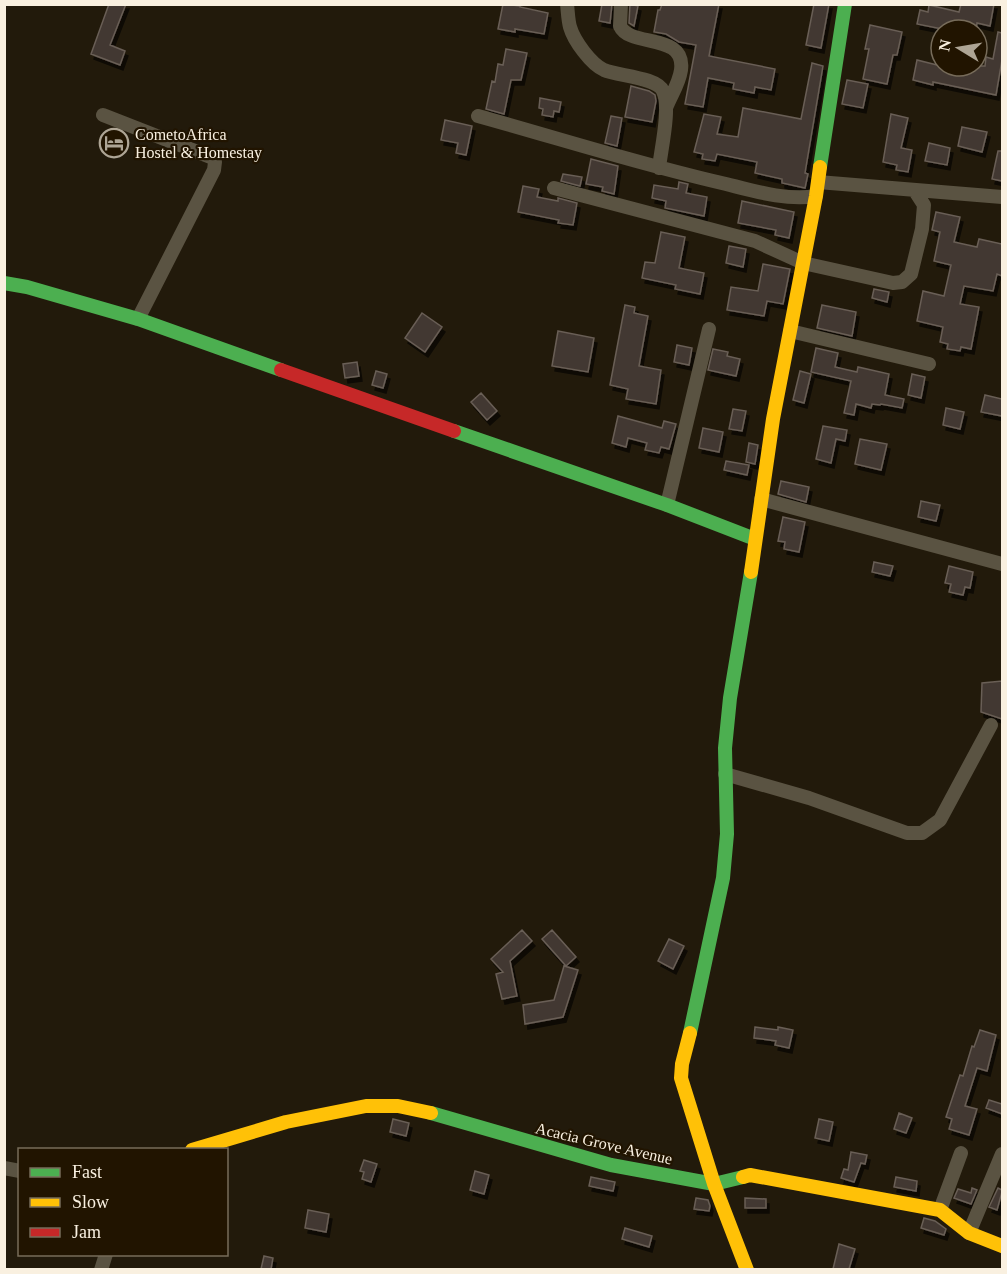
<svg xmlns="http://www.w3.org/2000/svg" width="1007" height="1274" font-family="Georgia,serif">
<defs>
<filter id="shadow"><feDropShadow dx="3" dy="5" stdDeviation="0" flood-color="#0009"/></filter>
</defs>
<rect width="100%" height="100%" fill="#221a0b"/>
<!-- building -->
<path fill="#433931" stroke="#695e56" stroke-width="1.5" filter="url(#shadow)" d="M109 4H126L110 45 125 51 120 65 91 54Z
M503 4 520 6V7L548 13 544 34 515 29V32L498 29Z
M602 4H612L610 23 599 21Z
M630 4 638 6 634 26 629 23Z
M662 4H719L709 56 775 69 771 90 755 87 754 93 733 89 734 83 708 78 703 107 685 104 696 45 679 42 666 34 654 32 658 10H660Z
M814 4H829L821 48 806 45Z
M961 4H994L990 26 977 23 976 30H947L917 24 920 10 928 12 929 5 959 12Z
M870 25 902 32 897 55H893L887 84 863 79 869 49H865Z
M998 32 1002 33V60L996 95 933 82V85L913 80 917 60 941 66H985L986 57 993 59Z
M506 49 527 53 521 80H511L504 114 486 109 492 81 495 82 498 64 503 65Z
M812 63 823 66 805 173 808 174 805 188 782 183V179L755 173 757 162 717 154 715 161 702 159 703 154 694 152 704 114 721 117 717 134 738 137 743 108 801 119Z
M847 80 868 84 863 108 842 104Z
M631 86 649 91 655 95 656 101 652 122 625 117Z
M540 98 561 102 559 112 554 111 553 117 542 115 543 109 539 108Z
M891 114 908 118 901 148 912 150 908 172 896 170 897 165 883 162Z
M611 116 622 118 617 146 605 143Z
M445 120 472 126 466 155 456 153 458 143 441 140Z
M962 127 987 132 982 152 958 146Z
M929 143 950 148 947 165 925 161Z
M998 151H1002V181L992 179Z
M591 159 618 166 614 194 602 191 603 187 586 184Z
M563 174 582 177 580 186 561 181Z
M679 182 688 184 686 193 707 197 704 216 665 208 666 201 652 198 654 185 678 189Z
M523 186 539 189 537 197 558 201V198L577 203 573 225 558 223 559 220 518 212Z
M742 201 794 212 789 238 775 235 776 230 738 223Z
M936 212 960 217 954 242 977 247 979 239 1002 244V276L997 274 993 291 964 286 960 304 979 307 971 349 961 347 960 351 947 349 948 344 940 342 943 327 917 321 923 291 944 296 951 265 934 261 940 232 932 230Z
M661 232 685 237 679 268 704 273 700 294 675 289 676 285 642 278 645 262 655 263Z
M729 246 746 249 743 267 726 263Z
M763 264 790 269 783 304 767 301 764 316 727 310 731 287 758 291Z
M874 289 889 292 887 302 872 298Z
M625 305 635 307 634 313 648 316 639 366 661 370 656 404 626 399 628 389 610 385Z
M822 305 856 312 852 336 817 328Z
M422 313 442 327 425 352 405 338Z
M558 331 594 338 588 372 552 366Z
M677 345 692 348 689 365 674 362Z
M816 348 838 353 835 367 857 372 858 367 889 374 885 395 904 399 902 408 881 404 880 405 872 404 871 408 856 404 854 415 844 413 851 381 811 372Z
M713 349 728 352 727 356 740 359 736 376 708 370Z
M357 362 359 376 345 378 343 364Z
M376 371 387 374 383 388 372 385Z
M800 371 811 374 804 403 793 400Z
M912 374 925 377 921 398 908 395Z
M481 393 497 411 487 420 471 402Z
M985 395 1002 399V416L981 412Z
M946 408 964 412 960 429 943 425Z
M733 409 746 411 742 431 729 429Z
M618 416 662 428 664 421 676 424 669 449 661 447 659 453 645 450 647 443 628 438 626 447 612 443Z
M823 426 847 430 845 441 836 439 831 463 816 459Z
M703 428 723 432 719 452 699 448Z
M860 439 887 444 881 470 855 464Z
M749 443 758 445 755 464 746 462Z
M726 461 749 465 747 475 724 470Z
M781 481 809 487 806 502 778 494Z
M921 501 940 505 936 521 918 517Z
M783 517 805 522 799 552 784 549 785 542 778 541Z
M874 562 893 566 890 576 872 572Z
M949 566 973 572 970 588 965 587 963 595 949 592 951 584 945 583Z
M1002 681V719L981 712 982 683Z
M522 930 532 941 510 961 517 996 502 999 496 974 503 972 491 959Z
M552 930 576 957 566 966 542 939Z
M669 939 684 946 673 969 658 961Z
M564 966 578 970 563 1017 525 1024 523 1005 554 1000Z
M755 1027 778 1030V1027L793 1030 789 1048 775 1045 776 1041 754 1038Z
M980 1030 996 1035 987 1071 977 1068 965 1106 977 1109 969 1135 949 1129 952 1119 946 1117 960 1075 963 1076 972 1046 974 1047Z
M989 1100 1002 1104V1114L986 1108Z
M899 1113 912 1118 906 1133 894 1129Z
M393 1119 409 1123 406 1136 390 1132Z
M819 1119 833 1122 829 1141 815 1138Z
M851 1152 867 1155 865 1164 861 1163 854 1182 841 1178 844 1169 848 1170Z
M364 1160 377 1164 371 1182 362 1179 364 1172 360 1171Z
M475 1171 489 1175 484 1194 470 1190Z
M591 1177 615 1182 613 1191 589 1186Z
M896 1177 917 1181 916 1191 894 1187Z
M972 1188 977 1190 971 1204 954 1198 958 1189 971 1193Z
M998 1188 1002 1190V1192L997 1210 989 1207Z
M696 1198 708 1200 710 1206 709 1211 694 1209Z
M745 1198 766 1199V1208H745Z
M308 1210 329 1214 326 1232 305 1228Z
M924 1218 935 1221 946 1229 944 1235 921 1228Z
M625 1228 652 1236 649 1247 622 1239Z
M839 1244 855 1249 849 1269H833Z
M264 1256 273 1258 271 1269H261Z"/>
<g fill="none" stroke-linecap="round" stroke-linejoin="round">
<!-- street -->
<path stroke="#5a5342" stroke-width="14" d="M567 4C568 12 568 20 570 27 574 41 591 64 604 70 618 76 657 77 663 91 671 107 661 149 659 168
M621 4 620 26C630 48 686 32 681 70 679 84 671 95 666 108
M103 115 213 158 215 162 214 170 138 319
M478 116C561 139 642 165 726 184 754 191 787 201 816 196
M818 182 1002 197
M554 188 755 241 803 263 893 283 902 282 911 274 922 229 924 205 915 191
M790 331 929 364
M761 499 1002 564
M667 505 709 329
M725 774 809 798 907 833H922L940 820 991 725
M4 1168 20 1171
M940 1210 961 1153
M969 1233 1002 1154
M101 1270 106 1254"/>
<!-- fast -->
<path stroke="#4caf50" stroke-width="14" d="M820 167 845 4
M4 283 27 287 138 319 281 370
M454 431 667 505 755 539
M690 1033 723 878 727 834 725 748 730 698 751 572
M431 1113 611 1165 714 1184 743 1177"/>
<!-- slow -->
<path stroke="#ffc107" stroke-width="14" d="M751 572 773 419 816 196 820 167
M690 1033 682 1064 681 1078 714 1184 747 1270
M192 1150 286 1122 366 1106H398L431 1113
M743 1177 750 1175 940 1210 969 1233 1002 1246"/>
<!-- jam -->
<path stroke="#c62828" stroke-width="14" d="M281 370 454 431"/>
</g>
<!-- icons -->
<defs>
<g id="hotel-ring" transform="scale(1.5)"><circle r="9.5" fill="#211400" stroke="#aea595" stroke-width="1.5"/><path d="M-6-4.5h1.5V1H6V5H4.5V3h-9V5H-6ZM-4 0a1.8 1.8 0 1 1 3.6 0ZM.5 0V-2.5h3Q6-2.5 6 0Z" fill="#aea595"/></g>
</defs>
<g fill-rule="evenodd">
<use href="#hotel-ring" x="114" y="143"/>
</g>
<g text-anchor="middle" stroke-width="4.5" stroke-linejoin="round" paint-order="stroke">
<!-- poi labels -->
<g font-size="16" fill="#f9f0e0" stroke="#211400" text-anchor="start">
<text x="135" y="140">CometoAfrica<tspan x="135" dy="18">Hostel &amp; Homestay</tspan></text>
</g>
<!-- street labels -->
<g font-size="16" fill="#f9f0e0" stroke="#211400">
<text transform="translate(604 1143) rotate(13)" y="6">Acacia Grove Avenue</text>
</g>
</g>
<!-- border -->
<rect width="1007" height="1274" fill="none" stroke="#f9f0e0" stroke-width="12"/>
<!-- legend -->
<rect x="18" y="1148" width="210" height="108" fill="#211400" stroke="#776c5a" stroke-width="1.5"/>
<rect x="30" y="1168" width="30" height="9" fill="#4caf50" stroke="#776c5a" stroke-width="1.5"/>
<text x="72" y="1178" font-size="18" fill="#f9f0e0">Fast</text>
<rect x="30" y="1198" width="30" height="9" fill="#ffc107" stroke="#776c5a" stroke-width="1.5"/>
<text x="72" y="1208" font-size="18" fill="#f9f0e0">Slow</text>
<rect x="30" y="1228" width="30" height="9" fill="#c62828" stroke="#776c5a" stroke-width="1.5"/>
<text x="72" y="1238" font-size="18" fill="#f9f0e0">Jam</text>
<!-- north arrow -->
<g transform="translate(959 48) rotate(281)"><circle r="28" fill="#211400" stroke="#776c5a" stroke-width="1.5"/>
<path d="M0-4.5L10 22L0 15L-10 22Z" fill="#aea595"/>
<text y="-9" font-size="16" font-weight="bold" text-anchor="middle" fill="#f9f0e0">N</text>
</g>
</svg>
